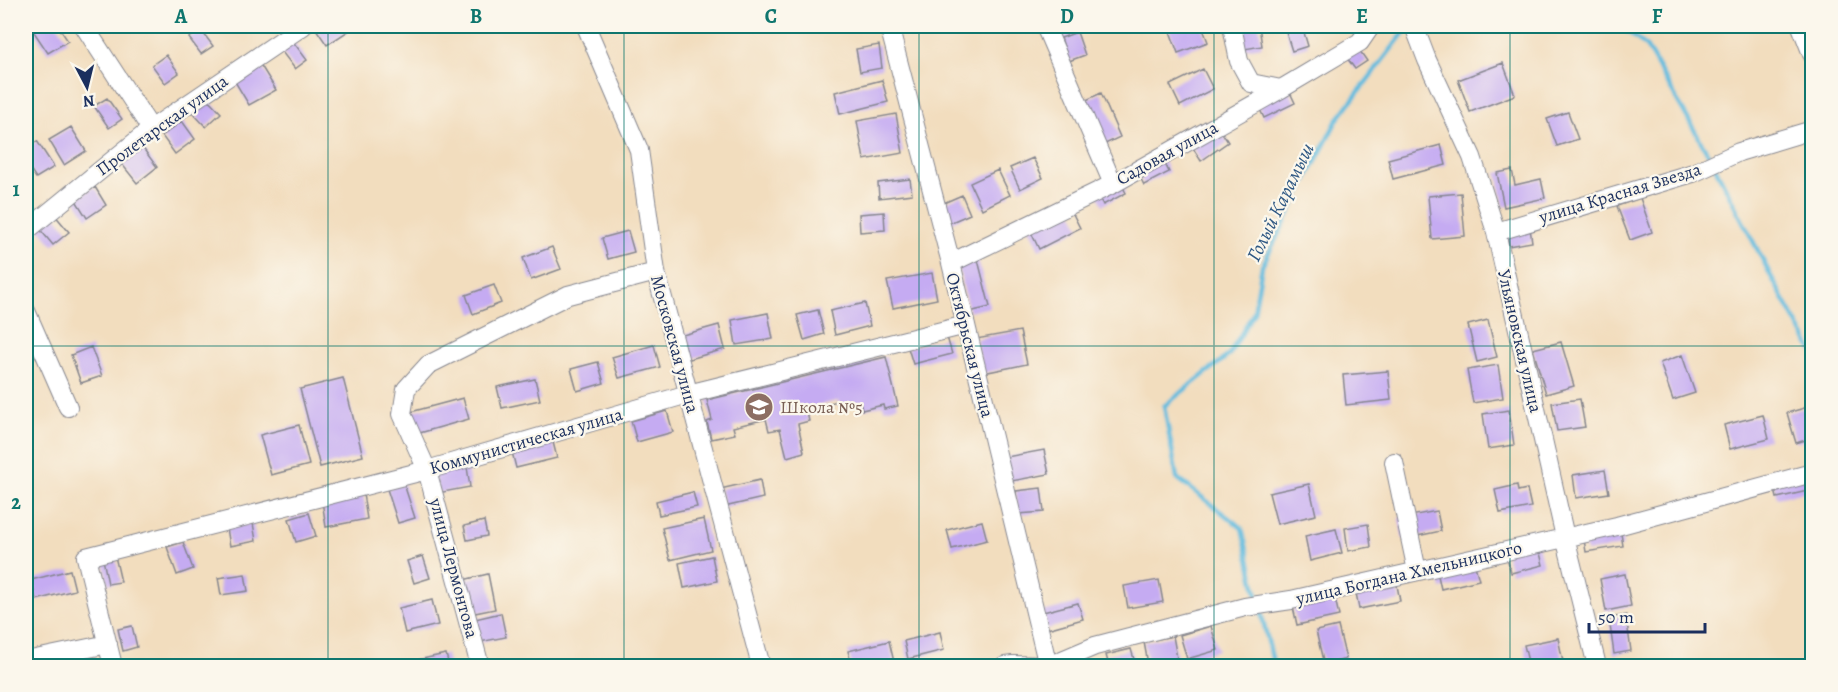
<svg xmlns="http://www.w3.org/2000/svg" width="1838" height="692" font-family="Alegreya,serif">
<rect width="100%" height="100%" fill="#fbf7ec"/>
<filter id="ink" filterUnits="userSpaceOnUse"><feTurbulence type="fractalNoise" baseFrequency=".0167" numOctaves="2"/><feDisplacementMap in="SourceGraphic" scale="12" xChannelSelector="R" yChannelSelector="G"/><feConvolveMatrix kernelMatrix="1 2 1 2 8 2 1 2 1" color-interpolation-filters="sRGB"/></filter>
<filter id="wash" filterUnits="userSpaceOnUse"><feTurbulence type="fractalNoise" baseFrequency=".008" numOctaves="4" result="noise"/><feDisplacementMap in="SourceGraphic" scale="24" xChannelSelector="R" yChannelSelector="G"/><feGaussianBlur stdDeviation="1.35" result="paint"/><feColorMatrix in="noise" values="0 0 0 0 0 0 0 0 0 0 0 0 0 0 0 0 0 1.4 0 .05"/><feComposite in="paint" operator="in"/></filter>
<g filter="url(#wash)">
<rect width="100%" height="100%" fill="#f2ddbe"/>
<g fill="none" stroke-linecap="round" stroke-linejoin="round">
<!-- stream -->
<path stroke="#61bbde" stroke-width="4.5" d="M1621 26 1646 46 1711 159
M1715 167 1774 282 1812 350
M1258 599 1242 528 1177 478 1164 406 1229 355 1254 312 1262 266 1337 120 1409 26
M1260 608 1274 666"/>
</g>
<g id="blocks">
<!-- building -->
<path fill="#c5abf2" d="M30 26H58L68 41 48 53Z
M314 26H356L327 45Z
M1168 26H1202L1208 42 1178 53Z
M1235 26H1259L1262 46 1239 50Z
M1284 26H1302L1308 46 1292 51Z
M201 30 213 46 201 54 189 38Z
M1077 32 1085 55 1069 61 1061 38Z
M291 39 307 60 295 69 279 48Z
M1353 41 1367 61 1355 69 1341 50Z
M879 45 882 68 860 72 856 49Z
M166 55 179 73 165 83 152 65Z
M1503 63 1515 95 1470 112 1458 80Z
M260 64 276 90 249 105 234 80Z
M1203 69 1213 89 1180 106 1170 85Z
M882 80 888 102 840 114 835 92Z
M1287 86 1295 103 1264 118 1256 101Z
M1101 93 1120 137 1101 146 1082 102Z
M107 98 122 119 109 128 94 106Z
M207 98 221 113 206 127 192 112Z
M1568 112 1578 139 1557 146 1547 119Z
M896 114 903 153 864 160 857 121Z
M182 121 195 139 175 154 162 136Z
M1218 126 1228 142 1201 161 1191 145Z
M71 127 86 151 64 165 49 140Z
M37 141 54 167 36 178 26 163V149Z
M1441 145 1446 165 1393 179 1388 159Z
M142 147 157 167 137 183 121 163Z
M1161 156 1169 172 1144 185 1136 169Z
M1033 158 1043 178 1020 189 1010 168Z
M998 170 1010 195 982 209 970 183Z
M1512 170 1515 185 1541 179 1545 198 1504 207 1497 173Z
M1118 178 1126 193 1103 205 1095 190Z
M910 179 912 194 879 198 878 183Z
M95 187 106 205 87 218 75 199Z
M1461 193 1465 236 1432 239 1428 196Z
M962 195 970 214 947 224 939 205Z
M1640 198 1652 232 1630 240 1617 206Z
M1070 208 1080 228 1039 249 1029 228Z
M884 212 885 230 860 232 859 214Z
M54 214 69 232 53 245 38 227Z
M1529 221 1532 242 1509 246 1505 224Z
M628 231 634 252 608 259 602 238Z
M552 247 561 269 531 280 523 258Z
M977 256 990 307 969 312 957 261Z
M932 273 937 299 893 308 887 281Z
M494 285 501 303 473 314 466 295Z
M865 303 870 326 835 335 830 311Z
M818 310 824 334 804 340 797 315Z
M768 313 773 339 736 345 732 320Z
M1488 320 1497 357 1477 362 1468 325Z
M719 325 725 349 686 360 679 336Z
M1020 331 1027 364 983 373 976 339Z
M947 337 952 354 913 364 908 348Z
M1561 342 1574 386 1546 394 1533 349Z
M654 345 660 367 619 378 612 357Z
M91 347 102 376 81 383 71 355Z
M1682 355 1695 393 1673 400 1660 363Z
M886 357 898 406 884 409 883 405 862 410 860 402 840 406 838 401 806 408 809 421 798 424 804 452 787 457 780 429 769 431 766 419 733 427 735 434 711 439 707 422 712 420 707 400Z
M598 362 604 383 577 391 571 369Z
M1498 365 1503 398 1473 403 1467 370Z
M1388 371 1391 400 1346 405 1343 375Z
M343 378 363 456 320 467 300 389Z
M535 379 540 400 502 408 497 387Z
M463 398 469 419 409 436 403 414Z
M1580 399 1585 427 1557 431 1552 403Z
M1808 407 1812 422V438L1796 443 1787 413Z
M1509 410 1514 445 1488 449 1483 414Z
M667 411 673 432 637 442 631 421Z
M1763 415 1769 439 1730 449 1724 425Z
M299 425 309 465 271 475 260 435Z
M553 442 557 458 516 468 512 452Z
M1044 450 1049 474 1006 482 1001 458Z
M467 467 470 487 438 493 434 474Z
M1605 470 1609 493 1576 498 1573 475Z
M1812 472V490L1777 498 1773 481Z
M760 480 763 498 724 507 720 489Z
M404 484 415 518 398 523 387 489Z
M1309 484 1316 515 1277 524 1269 493Z
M1517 485 1518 491 1527 489 1531 507 1500 513 1495 490Z
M1041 488 1044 512 1018 514 1016 491Z
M693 492 697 507 659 515 656 501Z
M363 494 367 519 326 527 322 501Z
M1437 511 1441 531 1403 539 1399 518Z
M309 513 316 536 296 542 289 519Z
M704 519 711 550 670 560 662 528Z
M484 521 487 536 467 540 464 526Z
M982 521 987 540 952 549 947 530Z
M253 523 256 541 230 546 227 528Z
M1368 524 1371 547 1348 551 1345 528Z
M1620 527 1623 546 1586 552 1583 533Z
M1336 529 1342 553 1310 561 1305 536Z
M1537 541 1543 565 1511 573 1505 549Z
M183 542 193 569 177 575 167 547Z
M115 556 121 582 108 584 103 559Z
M423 556 430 578 414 583 407 561Z
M712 556 717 581 684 588 679 563Z
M1474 562 1479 580 1441 589 1437 571Z
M70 570 75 590 36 600 31 580Z
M245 574 248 591 221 595 218 578Z
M488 574 495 609 470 614 463 580Z
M1625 574 1631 606 1606 611 1600 579Z
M1159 580 1163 602 1128 608 1124 586Z
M1396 580 1400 601 1359 609 1355 587Z
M1335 598 1339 616 1297 625 1293 607Z
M432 600 438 625 405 633 399 608Z
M1078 603 1083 619 1047 629 1043 612Z
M501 613 506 637 480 642 475 619Z
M1626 615 1631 651 1614 654 1609 618Z
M132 626 137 647 123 651 118 629Z
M1211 626 1218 650 1187 659 1180 635Z
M1338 626 1346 659 1324 665 1316 631Z
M940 632 944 650 908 659 904 641Z
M1173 636 1177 658 1148 664 1144 642Z
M1558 638 1564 666H1529L1524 645Z
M889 641 894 662 878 666H852L848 651Z
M1131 649 1136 666H1109L1106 655Z
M446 654 449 666H419L417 660Z
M604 660 605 666H584Z"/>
</g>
</g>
<g filter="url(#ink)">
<use href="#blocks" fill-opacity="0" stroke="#86868e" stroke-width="1.5"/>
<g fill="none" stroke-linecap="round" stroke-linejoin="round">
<!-- minor casing -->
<g stroke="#86868e" stroke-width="20">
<path id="minor" d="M84 26 151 129
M586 26 639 150 656 272 761 666
M889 26 951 263 1048 666
M1045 26 1113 184
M1232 26 1239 61 1251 83 1281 89
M1414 26 1427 60 1472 157 1496 232 1565 537 1597 666
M1801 26 1812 54
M26 231 151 129 303 26
M1496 232 1693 173 1739 152 1812 130
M951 263 1113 184 1281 89 1360 42 1371 26
M26 311 68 407
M1394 462 1417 571
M26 661 108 644
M113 666 86 557 427 470 688 394 966 325
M480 666 427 470 402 414 406 389 428 365 568 295 656 272
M1005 666 1013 665 1048 666 1095 646 1245 607 1291 600 1617 526 1812 473"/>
</g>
<!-- minor -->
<use href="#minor" stroke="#fff" stroke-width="18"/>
</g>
</g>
<!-- grid -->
<path fill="none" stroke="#0f766e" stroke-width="1.5" stroke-opacity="0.55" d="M328 26V666M624 26V666M919 26V666M1214 26V666M1510 26V666M26 346H1812"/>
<!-- icons -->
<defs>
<g id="school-disc" transform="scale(1.5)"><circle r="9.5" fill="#8d6e63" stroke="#fbf7ec"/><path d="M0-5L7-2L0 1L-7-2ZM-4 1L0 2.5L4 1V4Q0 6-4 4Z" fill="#fff"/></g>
</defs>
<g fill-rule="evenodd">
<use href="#school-disc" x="759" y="407"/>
</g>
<g text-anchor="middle" stroke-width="4.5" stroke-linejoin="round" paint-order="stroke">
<!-- street labels -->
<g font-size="18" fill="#1b2f5e" stroke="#fbf7ec">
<text transform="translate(162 125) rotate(-36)" y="6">Пролетарская улица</text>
<text transform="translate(1167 153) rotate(-29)" y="6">Садовая улица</text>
<text transform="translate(1620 193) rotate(-17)" y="6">улица Красная Звезда</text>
<text transform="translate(1520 341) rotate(77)" y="6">Ульяновская улица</text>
<text transform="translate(675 344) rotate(75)" y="6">Московская улица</text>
<text transform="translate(970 345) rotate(76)" y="6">Октябрьская улица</text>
<text transform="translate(526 441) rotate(-16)" y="6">Коммунистическая улица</text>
<text transform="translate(454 568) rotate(75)" y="6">улица Лермонтова</text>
<text transform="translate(1409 573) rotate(-13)" y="6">улица Богдана Хмельницкого</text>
</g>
<!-- education labels -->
<g font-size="18" fill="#785e54" stroke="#fbf7ec" text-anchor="start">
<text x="780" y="413">Школа №5</text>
</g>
<!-- water labels -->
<g font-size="20" font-style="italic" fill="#305984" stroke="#fbf7ec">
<text transform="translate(1280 202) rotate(-64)" y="7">Голый Карамыш</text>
</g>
</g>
<!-- margin -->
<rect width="1838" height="692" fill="none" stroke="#fbf7ec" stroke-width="66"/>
<!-- north arrow -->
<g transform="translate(87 87) rotate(173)" stroke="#fbf7ec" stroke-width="4.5" paint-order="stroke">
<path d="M0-4.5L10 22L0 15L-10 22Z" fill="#1b2f5e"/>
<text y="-9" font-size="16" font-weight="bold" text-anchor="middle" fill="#1b2f5e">N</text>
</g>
<!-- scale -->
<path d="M1589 623v9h116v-9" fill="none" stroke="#1b2f5e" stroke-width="3"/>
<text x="1598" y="623" font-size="18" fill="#1b2f5e" stroke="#fbf7ec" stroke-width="4.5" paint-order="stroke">50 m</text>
<rect x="33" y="33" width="1772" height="626" fill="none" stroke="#0f766e" stroke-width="2"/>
<g font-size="20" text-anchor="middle" font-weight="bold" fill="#0f766e">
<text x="181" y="23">A</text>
<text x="476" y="23">B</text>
<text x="771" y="23">C</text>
<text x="1067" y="23">D</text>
<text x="1362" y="23">E</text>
<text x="1657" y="23">F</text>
<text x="16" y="196">1</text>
<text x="16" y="509">2</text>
</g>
</svg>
